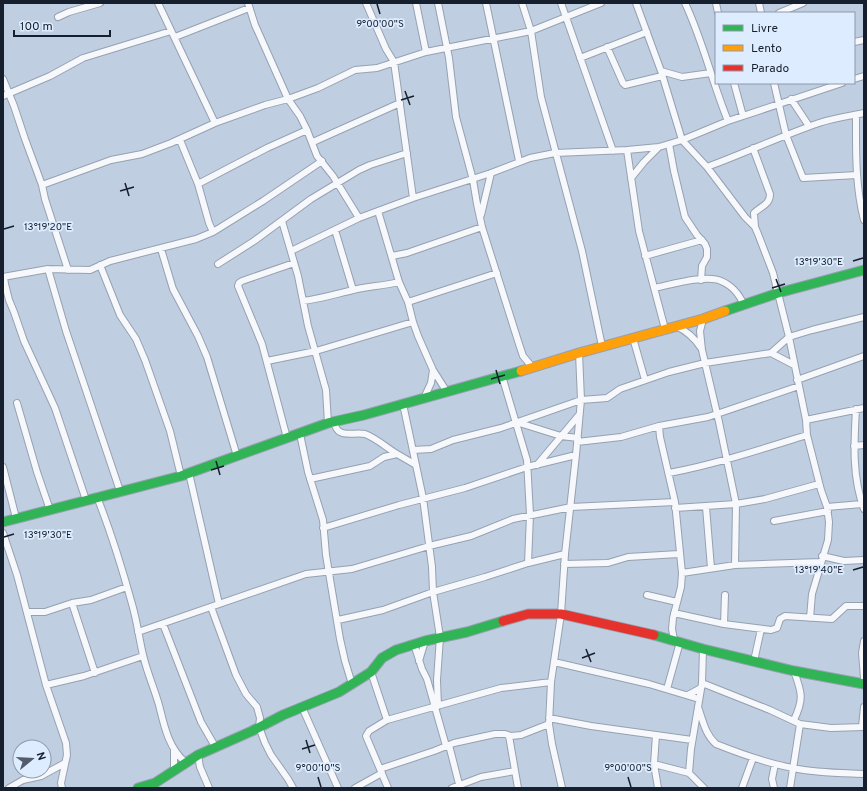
<svg xmlns="http://www.w3.org/2000/svg" width="867" height="791" font-family="Overpass,sans-serif">
<rect width="100%" height="100%" fill="#c0cee2"/>
<g fill="none" stroke-linecap="round" stroke-linejoin="round">
<!-- street casing -->
<g stroke="#96a1b0" stroke-width="8">
<path id="street" d="M158 3 215 123
M248 3 255 25 288 99 300 116 307 130 317 156 333 176 359 218
M366 3 386 49 394 62 413 198
M416 3 426 52
M438 3 449 58 456 117 473 180 477 204 482 227 519 344 523 356 533 368
M486 3 519 161
M522 3 531 31 541 97 582 251 602 346
M561 3 613 151
M636 3 661 71 682 140 707 167C745 153 781 136 819 123 834 118 849 116 864 113
M685 3C703 41 712 82 728 121
M716 3 718 13
M759 3 761 13
M779 13 803 3
M58 17 69 12 100 3
M175 37 249 8
M854 42 864 40
M607 47 623 83 625 85 662 76
M580 58 647 32
M661 71 682 77 711 73
M3 79 14 106 25 139 42 185 45 199 68 270
M854 79 864 76
M734 83 743 116
M774 83 786 135 803 178 857 175
M3 96 50 76 83 58 171 31
M791 99 809 126
M856 115C856 150 855 185 864 220
M180 140 198 184 209 223 213 232
M313 142 400 103
M669 144 674 171 685 217 697 235 705 244 707 249V257L702 266 701 280
M753 148 770 194C770 205 761 206 754 213L755 227
M627 150 639 231 665 329
M707 167 745 217 755 227 758 234 773 273 789 337 806 420 807 435 821 490 827 507 829 522 828 540 812 594 810 618
M631 178 644 162 659 147
M198 184 267 148 307 130
M42 185 111 160 142 154 171 143 215 123 265 105 288 99 318 88 355 70 377 68 426 52 531 31 601 3
M378 211 399 282 408 302 413 322 418 336 433 370 447 392
M481 215 491 173
M282 221 298 276 308 326 326 390 328 423
M335 230 353 290
M161 249 173 289 198 336 207 357 237 456
M291 251 359 218 413 198 491 173 530 158 555 153 627 150 659 147 682 140 728 121 842 83
M392 256 407 253 482 227
M645 256 702 240
M218 264 254 241 311 199 359 170 370 165 407 153
M100 265 120 315 136 339 145 360 170 431 181 476
M48 269 66 331 120 491
M3 277 48 269 90 270 110 261 196 239 213 232 263 201 322 161
M4 277 5 284 9 300 14 312 24 341 55 408 86 500
M654 288C670 285 707 274 721 281 733 286 739 294 744 305
M303 301C320 299 336 294 353 290 368 286 384 286 399 282
M408 302 497 273
M703 319 700 331 702 350 719 422 736 504 735 565
M676 326C687 331 694 337 701 348
M633 338 645 380
M771 353 794 365
M267 361 316 351 413 322
M502 376 527 460 530 515 528 563
M797 380 864 356
M424 398 431 383 433 370
M17 403 37 472 50 510
M403 404 423 498 432 567 433 592 440 637 437 680 438 706
M856 409C854 443 852 477 864 509
M806 420 864 408
M334 422C335 426 336 430 340 432 347 436 357 432 365 434 376 438 387 448 397 454
M516 422 561 436 578 438
M300 434 308 472 323 520 326 555 340 639 345 661 352 684
M287 438 262 344 238 286 239 283 242 281 294 263
M577 442 621 437 659 426
M854 446 864 445
M413 450 431 449 453 440 501 428 581 400 607 398 620 389 669 372 705 363 771 353 789 337 812 330 864 317
M537 465 579 415
M3 467 16 518
M189 473 219 604
M669 473C716 464 762 449 807 435
M310 479 370 466 384 457 397 454 416 465
M97 497C111 532 122 568 132 604 137 621 139 638 143 655 147 672 154 688 159 705 164 725 168 747 185 762
M706 507 711 568
M827 507 862 504 864 502
M675 508 736 504 765 499 819 484
M774 521 828 511
M323 528 399 505 465 488 527 467 576 455
M3 533 17 575 46 685 66 743 67 755 61 783 62 788
M822 556 844 561 864 560
M564 564 608 563 628 557 679 554
M682 573 735 565 820 562
M647 595 677 602
M72 603 95 673
M211 607 236 675 246 694 257 707 260 718 259 727 265 743 271 755 288 779 293 788
M27 612H45L72 603 91 600 127 587
M674 613 724 624 771 630 777 628 780 619 785 616 832 619 846 606H864
M338 620 383 610 433 592 485 577 528 563 565 554
M163 624 201 722 216 748
M724 624 725 595
M138 632 306 574 352 569 429 546 471 536 513 519 571 507 675 502
M674 640 672 629 673 618 681 587 682 573 675 502 660 437 659 426 708 417 799 386
M864 641 862 653 864 678
M414 644 422 669 427 679 446 746
M419 661 425 641
M754 661 761 629
M554 662 649 684 699 699
M371 672 387 720 369 731 366 736 388 788
M702 683 770 710 800 724 831 728 864 727
M46 685 84 676 143 656
M667 689 680 642
M688 695 701 688
M302 707 338 788
M698 707C703 721 705 734 716 744 741 754 766 763 793 768 816 773 840 773 864 774
M549 718 591 726 692 740
M387 720 501 688 551 682
M794 720C804 699 802 693 794 671
M862 727 864 707
M656 735 654 764 658 788
M509 736 518 788
M449 745 460 788
M174 750V770
M198 755 200 767 209 788
M654 764 689 773 704 788
M380 769 434 751 454 743 495 734H505L511 736 521 735 549 724
M689 773 691 749 702 683 703 649
M9 788 23 780 41 776 65 763
M355 788 382 773
M452 788 481 777 515 771
M562 788 552 744 549 724 551 682 561 614 565 554 576 455 581 400 579 353
M742 788 753 758
M774 788 772 779 775 764
M790 788 800 724"/>
</g>
<!-- fast casing -->
<g stroke="#96a1b0" stroke-width="11">
<path id="fast" d="M725 311 778 293 864 270
M3 522 181 476 328 423 364 415 521 371
M654 635 703 649 794 671 864 684
M138 788 155 783 198 755 252 731 283 715 339 692 371 672 382 658 396 650 425 641 467 632 503 621"/>
</g>
<!-- slow casing -->
<g stroke="#96a1b0" stroke-width="11">
<path id="slow" d="M521 371 579 353 703 319 725 311"/>
</g>
<!-- jam casing -->
<g stroke="#96a1b0" stroke-width="11">
<path id="jam" d="M503 621 528 614H561L654 635"/>
</g>
<!-- street -->
<use href="#street" stroke="#f6f8fb" stroke-width="6"/>
<!-- fast -->
<use href="#fast" stroke="#30b455" stroke-width="9"/>
<!-- slow -->
<use href="#slow" stroke="#ff9f0a" stroke-width="9"/>
<!-- jam -->
<use href="#jam" stroke="#e5322d" stroke-width="9"/>
</g>
<!-- ticks -->
<path fill="none" stroke="#161f2d" stroke-width="1.5" d="M377 4 380 14M405 91 410 105M401 100 414 96M125 183 129 196M120 191 134 187M4 229 14 226M853 261 863 258M776 279 781 292M772 288 785 284M496 370 500 384M491 379 505 375M216 461 220 475M211 470 224 466M4 537 14 534M853 570 863 567M586 649 591 662M582 658 595 653M306 740 310 753M302 749 315 745M318 777 321 787M628 777 631 787"/>
<g font-size="10" text-anchor="middle" fill="#161f2d" stroke="#deecff" stroke-width="3.5" stroke-linejoin="round" paint-order="stroke">
<text x="380" y="27">9°00'00"S</text>
<text x="48" y="230">13°19'20"E</text>
<text x="819" y="265">13°19'30"E</text>
<text x="48" y="538">13°19'30"E</text>
<text x="819" y="573">13°19'40"E</text>
<text x="318" y="771">9°00'10"S</text>
<text x="628" y="771">9°00'00"S</text>
</g>
<!-- border -->
<rect width="867" height="791" fill="none" stroke="#161f2d" stroke-width="8"/>
<!-- legend -->
<rect x="715" y="12" width="140" height="72" fill="#deecff" stroke="#8e9aab"/>
<rect x="723" y="25" width="20" height="6" fill="#30b455" stroke="#8e9aab"/>
<text x="751" y="32" font-size="12" fill="#161f2d">Livre</text>
<rect x="723" y="45" width="20" height="6" fill="#ff9f0a" stroke="#8e9aab"/>
<text x="751" y="52" font-size="12" fill="#161f2d">Lento</text>
<rect x="723" y="65" width="20" height="6" fill="#e5322d" stroke="#8e9aab"/>
<text x="751" y="72" font-size="12" fill="#161f2d">Parado</text>
<!-- north arrow -->
<g transform="translate(32 759) rotate(72)"><circle r="19" fill="#deecff" stroke="#8e9aab"/>
<path d="M0-3L7 15L0 10L-7 15Z" fill="#525c6c"/>
<text y="-6" font-size="11" font-weight="bold" text-anchor="middle" fill="#161f2d">N</text>
</g>
<!-- scale -->
<path d="M14 30v6h96v-6" fill="none" stroke="#161f2d" stroke-width="2"/>
<text x="20" y="30" font-size="12" fill="#161f2d" stroke="#deecff" stroke-width="3" paint-order="stroke">100 m</text>
</svg>
